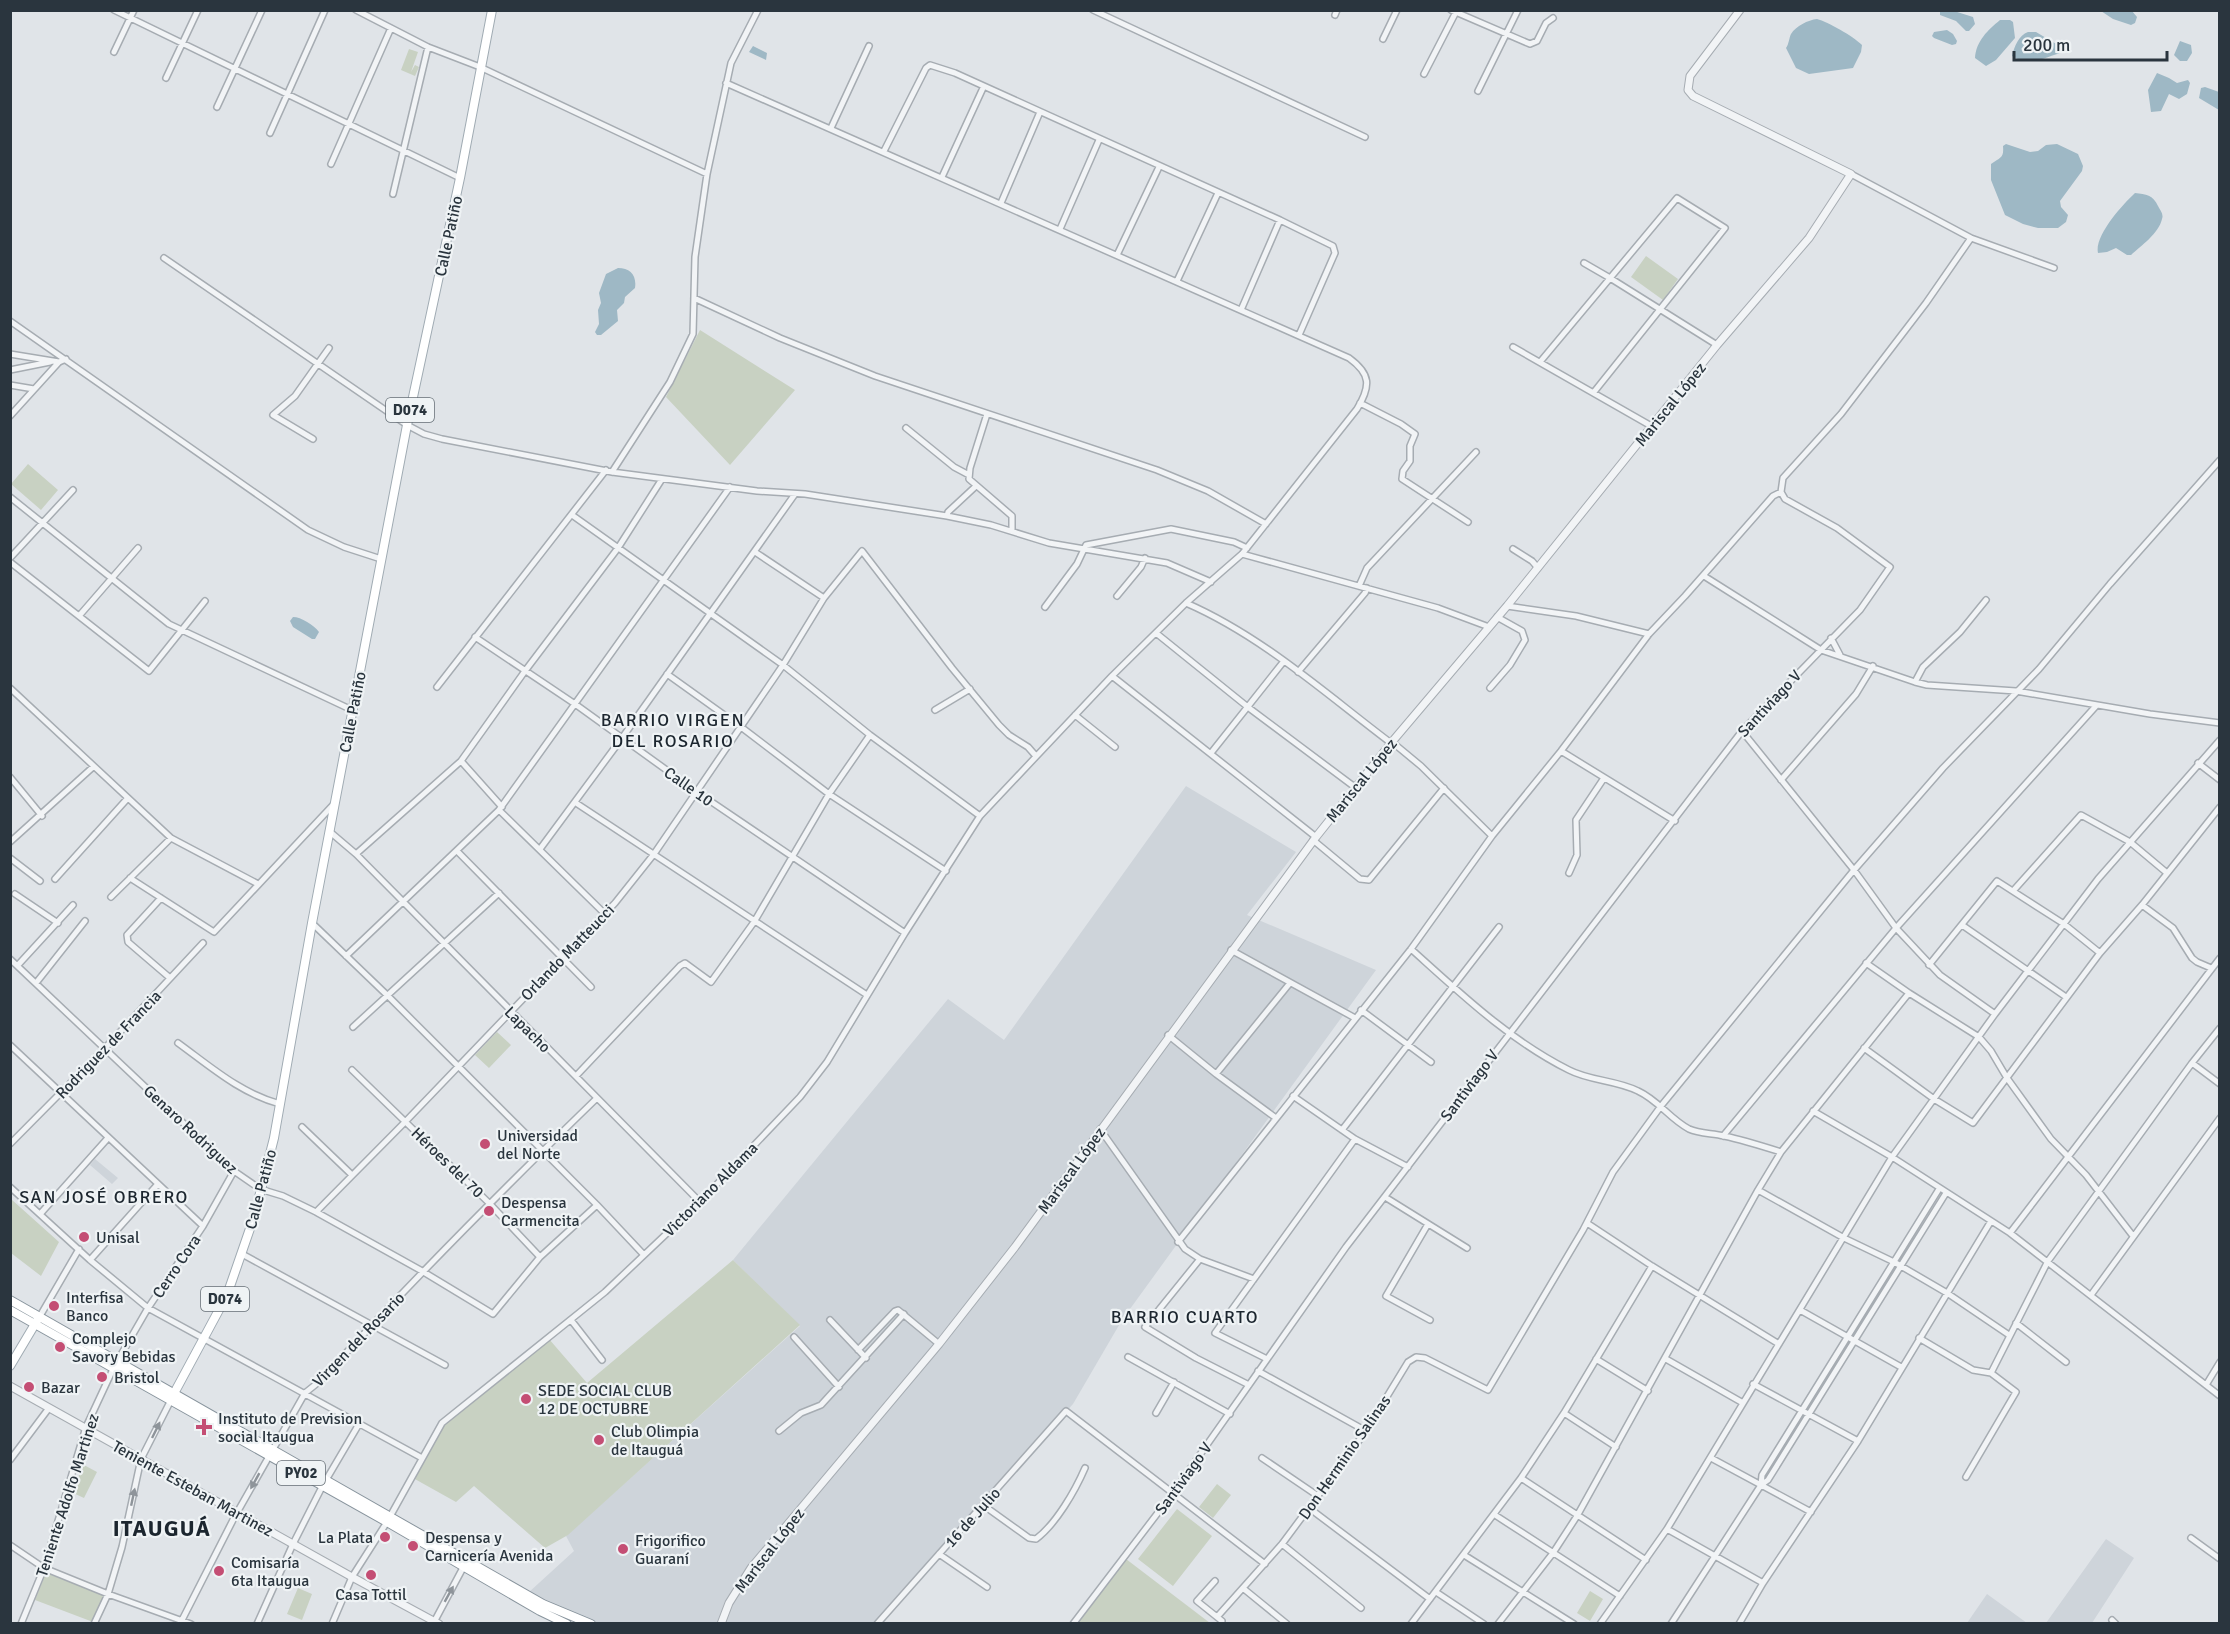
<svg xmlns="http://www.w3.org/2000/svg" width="2230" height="1634" font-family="Signika,sans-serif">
<rect width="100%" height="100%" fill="#e0e4e8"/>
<!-- built -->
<path fill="#ced4da" d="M1186 786 1296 852 1247 915 1376 970 1122 1320 1073 1404 957 1529 874 1623H600L588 1621 528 1593 574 1551 566 1536 800 1326 733 1260 948 999 1004 1040Z
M95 1159 118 1178 112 1184 90 1165Z
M2106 1539 2134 1558 2092 1623H2046Z
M1987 1594 2027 1623H1967Z"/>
<!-- green -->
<path fill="#c8d1c2" d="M409 49 418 52 411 72 415 65 419 67 415 76 401 70Z
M1646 256 1678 279 1663 300 1631 277Z
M700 330 795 390 730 465 666 397Z
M28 464 58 490 41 510 11 484Z
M497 1032 511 1045 489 1068 475 1055Z
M11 1199 59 1242 41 1276 11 1253Z
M733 1260 800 1325 568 1535 545 1548 474 1486 456 1502 413 1478 444 1422 549 1339 587 1383Z
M84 1465 97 1472 84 1498 71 1492Z
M1217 1484 1231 1495 1213 1518 1199 1507Z
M1177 1509 1212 1536 1173 1586 1138 1559Z
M1126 1559 1210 1623H1077Z
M46 1573 104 1595 93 1622 35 1600Z
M298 1588 312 1594 302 1620 287 1614Z
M1590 1591 1603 1599 1590 1621 1577 1613Z"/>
<!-- water -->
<path fill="#9eb8c5" d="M1940 11H1954L1973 17 1975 24 1969 31H1966L1956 21 1940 15Z
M2101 11H2132L2137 17 2135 23 2131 25 2113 19Z
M1817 19C1828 22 1853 36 1862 45L1861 52 1853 68 1809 74 1796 68 1786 48C1789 44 1789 38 1791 34 1796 26 1808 20 1817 19Z
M2000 20H2010L2013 22 2015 38 1996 60 1986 66 1975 58C1976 41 1988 30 2000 20Z
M1947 30 1953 34 1957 41 1956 44 1952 45 1934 38 1932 36 1934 32Z
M2028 32H2036L2063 48V52C2047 57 2028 67 2012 56 2014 47 2019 35 2028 32Z
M2180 41 2191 45 2192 53 2187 61H2180L2174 55Z
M753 46 767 53 766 60 749 52Z
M2157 73 2169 78 2177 83 2188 80 2190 83 2187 94 2179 99 2169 94 2161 111 2151 112 2148 90Z
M2205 87 2219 92V110L2199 98 2201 88Z
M2006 144 2030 152 2038 151 2046 145 2057 144 2078 154 2083 166 2082 171 2060 201 2061 207 2068 215 2066 222 2058 228H2038L2023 224 2005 215 1991 180V164C2001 157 2004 158 2003 146Z
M2135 193C2146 194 2153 195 2158 206 2160 210 2164 214 2162 219 2159 233 2141 246 2131 255H2127L2116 248 2107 252 2098 253C2094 236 2123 204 2135 193Z
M618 268C630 268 637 275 635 288L625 297 624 303 617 310 618 321 601 335H597L595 332 599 324 598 310 601 303 599 293 606 274Z
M293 617C301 617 314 625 319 632L315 639H312L293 627 290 621Z"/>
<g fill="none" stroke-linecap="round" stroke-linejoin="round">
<!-- minor casing -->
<g stroke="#a6acb2" stroke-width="8">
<path id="minor" d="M114 10 460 178
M356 10 428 47 480 67 707 174
M1093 10 1365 137
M1451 10 1530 44 1537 41 1546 23 1553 18
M1335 15 1337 10
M1383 39 1397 10
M114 52 134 10
M1424 74 1457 10
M166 78 198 10
M1478 91 1518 10
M217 107 262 10
M831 128 869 46
M270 133 325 10
M884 151 926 68 930 65 955 73 1280 220 1333 246 1335 253 1299 335
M331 164 391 28
M1851 174 1971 238 2054 268
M942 177 983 88
M393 194 428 47
M1001 203 1040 112
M1060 229 1099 140
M1117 255 1159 167
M164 258 407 425 424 434 442 439 612 472 757 491 805 494 947 516 991 525 1049 543 1167 563 1211 582
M1584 263 1610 278 1717 345
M1177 281 1218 193
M694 298 780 338 875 376 1157 470 1208 491 1266 524
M1241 310 1280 220
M10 321 308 530 344 547 381 559
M1513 347 1653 427
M10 354 59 362
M1540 362 1677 198 1725 228 1594 392
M10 370 50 362
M10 385 34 389
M1360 403 1401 424 1415 434 1410 446V461L1403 471 1402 479 1468 522
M987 414 970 468 969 479 1012 516V531
M10 416 59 362 66 359
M906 428 954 467 969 475
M313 439 273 415 295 396 329 348
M612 472 670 382 693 334 695 257 707 174 731 63 758 10
M10 497 169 624 352 710
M572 515 783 665 870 735 980 816
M947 516 948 512 976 486
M1513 549 1532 561 1538 568
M755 552 824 598
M1242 554 1438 608 1489 627
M10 558 73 490
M10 562 149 671 205 601
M1704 576 1821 650 1915 682 1927 685 2016 691 2150 714 2220 723
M1359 586 1367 568 1476 452
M1117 596 1141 567 1145 558
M1186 603C1262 636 1326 694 1391 743
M1507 606 1576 616 1649 634
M1045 607 1077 564 1086 545 1171 529 1234 542 1247 548
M79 616 138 548
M1156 633 1249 708 1356 788
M475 637 575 704 697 792 905 933
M1831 638 1840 655
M1298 672 1365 593 1367 588
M667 674 741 727 829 794 946 871
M1112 676 1316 837
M1915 682 1923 667 1960 632 1986 600
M437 687 606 470
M10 688 171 838 258 884
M1490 688 1510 665 1525 640 1522 631 1497 617
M935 710 970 689
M1075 715 1115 747
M1742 731 1854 870 1896 928 1940 975 1995 1014
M1392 742 1421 766 1492 836
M1561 751 1675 821
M1211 753 1284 661
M461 761 502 807
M2198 763 2220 780
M10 777 42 816
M1781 780 1856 694 1873 666
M576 803 867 995
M499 810 730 487
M329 831 356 854 700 1202
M1313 840 1360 879 1369 880 1444 788
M10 842 93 767
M540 849 622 738 795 494
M457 851 591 987
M356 854 461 761 525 671 618 548 662 479
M10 858 40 881
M1569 873 1577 855 1576 820 1604 778
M130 878 214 932 333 805
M55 879 127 799
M2013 891 2081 815 2130 842 2167 873
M15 894 58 923
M111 897 171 838
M161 898 127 935 128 942 170 978
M2142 905 2173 928 2192 958 2197 962 2211 968
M312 923 388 996 597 1205 644 1255
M1962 925 2066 997
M1411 949C1460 993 1509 1040 1569 1070 1590 1081 1616 1080 1638 1091 1658 1100 1670 1119 1689 1129 1700 1134 1713 1133 1724 1136 1743 1140 1762 1146 1781 1152
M1231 950 1355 1018
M346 956 499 810 605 914
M10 959 234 1171 260 1189 283 1196 316 1212 422 1271 493 1314 540 1257 597 1205
M1866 963 1909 993 1979 1037 1991 1051 2007 1078 2051 1139 2086 1175 2133 1236
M18 965 73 905
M1929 965 1997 881 2064 924 2100 953
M36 983 85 921
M1361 1010 1431 1062
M353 1027 499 893
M1168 1035 1216 1074 1276 1118
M178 1043C211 1067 240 1093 280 1104
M10 1045 203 1226
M1864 1048 1934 1099 1973 1123 2100 953 2142 905 2220 807
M2192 1063 2220 1084
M352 1070 489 1203 540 1257
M1216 1074 1290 983
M576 1076 680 966 685 963 711 982 754 922 829 794 870 735
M1293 1096 1355 1139 1408 1167
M1813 1111 1892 1157 2010 1233 2220 1396
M302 1127 352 1175
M1100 1129 1185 1249 1200 1259 1254 1279
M1342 1130 1499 927
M1723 1136 1896 928 2096 706
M10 1144 105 1048 203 943
M10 1187 90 1260 148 1308 422 1458
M1939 1189 1762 1475 1761 1485 1768 1480 1946 1193
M1758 1190 1844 1238 1894 1262 1947 1293 2009 1335
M1385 1197 1467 1248
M316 1212 406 1121 615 903 654 854 783 665 824 598 862 551 952 668 999 725 1009 735 1028 747 1035 755
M41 1213 108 1138
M1587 1223 1652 1266 1779 1344
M1428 1224 1386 1296 1430 1320
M2010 1233 2220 958
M1178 1242 1411 949 1492 836 1561 751 1649 634 1685 596 1773 496 1781 492
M242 1254 445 1365
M1200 1259 1145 1327 1196 1358 1249 1385
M90 1260 158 1184
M2091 1295 2220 1118
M1800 1310 1901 1367
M40 1316 79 1249
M571 1320 602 1360
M830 1320 866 1358
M2016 1323 2066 1362
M794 1337 839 1387
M1919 1338 1973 1370 1991 1373 2016 1392 1966 1477
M858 1350 895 1311 898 1310 939 1344
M1128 1357 1230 1414
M1267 1359 1215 1333 1355 1139
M1596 1359 1648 1391
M1666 1359 1743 1403
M118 1360 148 1308 203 1226 234 1171
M1258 1371 1366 1431
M1991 1373 2048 1261 2192 1063 2220 1028
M1753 1384 1858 1441
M2206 1385 2220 1362
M1156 1413 1174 1382
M1564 1413 1616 1447
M779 1431 801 1413 821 1405 904 1314
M1262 1458 1318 1496
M1711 1458 1811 1512
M10 1460 49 1408
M1521 1478 1646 1560
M326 1480 359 1424
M983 1505 1029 1538 1036 1539C1056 1524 1075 1491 1085 1468
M1309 1508 1430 1599
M1495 1515 1620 1596
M1667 1529 1763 1583
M2191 1538 2220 1559
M1282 1544 1361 1608
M10 1545 44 1568 108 1594 191 1624
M939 1554 987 1587
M1464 1555 1574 1624
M1215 1581 1197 1601 1222 1621 1221 1624
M1244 1589 1287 1624
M1436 1592 1484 1624
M1217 1617 1282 1544 1366 1431 1408 1362 1416 1357 1425 1358 1488 1390 1583 1230 1613 1172 1661 1106 1854 870 1943 768 2039 669 2110 584 2220 460
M2112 1620 2116 1624
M21 1624 44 1568 86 1427 114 1367
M94 1624 108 1594 122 1547 141 1459 171 1400
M180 1624 234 1518 305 1393 320 1381C409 1284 501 1191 596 1099
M257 1624 293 1544 323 1485
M332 1624 352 1577 387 1522 442 1423 605 1292 700 1202 800 1097 827 1062 905 933 980 816 1112 676 1186 603 1242 554 1357 409C1371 386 1371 374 1349 358L726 83
M433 1624 465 1564
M877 1624 1066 1411 1265 1564
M1073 1624 1173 1493 1346 1247 1742 731 1860 610 1890 567 1837 528 1785 499 1781 492 1783 478 1841 414 1926 303 1971 238
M1411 1624 1521 1478 1564 1413 1652 1266
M1498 1624 1553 1553 1577 1516 1758 1190 1781 1152 1909 993
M1600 1624 1667 1529 1892 1157 1995 1014 2098 879 2220 740
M1671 1624 1761 1485
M1739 1624 1763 1583 1858 1441 1991 1221"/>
</g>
<!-- tertiary casing -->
<g stroke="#a6acb2" stroke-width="9">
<path id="tertiary" d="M10 1386 352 1577 439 1624
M721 1624 729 1603 751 1568 939 1344 1015 1247 1316 837 1391 743 1507 606 1717 345 1809 238 1851 174 1693 96 1688 90 1690 76 1740 10"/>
</g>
<!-- primary casing -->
<g stroke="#a0abb3" stroke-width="10">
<path id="primary" d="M10 1366 38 1319
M171 1399 227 1295 254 1217 274 1138 312 923 407 425 460 178 492 10"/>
</g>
<!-- trunk casing -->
<g stroke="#88949d" stroke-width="10">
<path id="trunk" d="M10 1300 543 1604 591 1624
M10 1310 387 1522 540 1611 567 1624"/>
</g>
<!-- minor -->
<use href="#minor" stroke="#f2f4f6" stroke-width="5"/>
<!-- tertiary -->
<use href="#tertiary" stroke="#f2f4f6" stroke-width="7"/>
<!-- primary -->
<use href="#primary" stroke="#fff" stroke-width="8"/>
<!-- trunk -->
<use href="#trunk" stroke="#fff" stroke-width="8"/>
</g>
<!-- one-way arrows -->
<defs><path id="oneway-solid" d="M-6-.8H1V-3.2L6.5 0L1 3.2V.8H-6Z" transform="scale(1.5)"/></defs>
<g fill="#8e949a">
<use href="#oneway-solid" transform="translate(156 1430) rotate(-64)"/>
<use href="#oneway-solid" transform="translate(255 1481) rotate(119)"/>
<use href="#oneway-solid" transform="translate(133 1497) rotate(-78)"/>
<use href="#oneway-solid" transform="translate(449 1594) rotate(-61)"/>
</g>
<!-- markers -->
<g fill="#c44e74" stroke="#eff3f5" stroke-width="2">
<circle cx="485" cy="1144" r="6"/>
<circle cx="489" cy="1211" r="6"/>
<circle cx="84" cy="1237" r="6"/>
<circle cx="54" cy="1306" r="6"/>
<circle cx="60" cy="1347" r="6"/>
<circle cx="102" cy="1377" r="6"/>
<circle cx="29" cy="1387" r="6"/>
<circle cx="526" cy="1399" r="6"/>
<path d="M201 1418h6v6h6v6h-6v6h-6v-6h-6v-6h6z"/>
<circle cx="599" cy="1440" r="6"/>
<circle cx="385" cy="1537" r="6"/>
<circle cx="413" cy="1546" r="6"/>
<circle cx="623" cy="1549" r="6"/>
<circle cx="219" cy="1571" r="6"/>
<circle cx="371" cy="1575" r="6"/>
</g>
<g text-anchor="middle" stroke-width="4.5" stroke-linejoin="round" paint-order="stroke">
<!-- shield labels -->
<g fill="#eff3f5" stroke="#656e75" stroke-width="1.5">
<rect x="386" y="398" width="48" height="24" rx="4.5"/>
<rect x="201" y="1287" width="48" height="24" rx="4.5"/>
<rect x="277" y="1461" width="48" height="24" rx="4.5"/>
</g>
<g font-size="15" font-weight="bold" fill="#2a353e">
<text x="410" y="415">D074</text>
<text x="225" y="1304">D074</text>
<text x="301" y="1478">PY02</text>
</g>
<!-- street labels -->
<g font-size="16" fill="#2a353e" stroke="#eff3f5">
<text transform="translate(448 236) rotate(-78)" y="6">Calle Patiño</text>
<text transform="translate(1670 404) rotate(-51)" y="6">Mariscal López</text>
<text transform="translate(1769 703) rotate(-47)" y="6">Santiviago V</text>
<text transform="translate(352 712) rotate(-79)" y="6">Calle Patiño</text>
<text transform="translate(1361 780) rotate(-51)" y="6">Mariscal López</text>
<text transform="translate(689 786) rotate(35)" y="6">Calle 10</text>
<text transform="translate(567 952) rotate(-46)" y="6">Orlando Matteucci</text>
<text transform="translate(528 1029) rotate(45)" y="6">Lapacho</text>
<text transform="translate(108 1044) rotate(-46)" y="6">Rodriguez de Francia</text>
<text transform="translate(1469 1085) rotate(-53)" y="6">Santiviago V</text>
<text transform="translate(191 1129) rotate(43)" y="6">Genaro Rodriguez</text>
<text transform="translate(448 1162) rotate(44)" y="6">Héroes del 70</text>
<text transform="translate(1071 1170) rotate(-54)" y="6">Mariscal López</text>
<text transform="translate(260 1189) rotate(-75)" y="6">Calle Patiño</text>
<text transform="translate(710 1189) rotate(-45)" y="6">Victoriano Aldama</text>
<text transform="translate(176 1266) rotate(-56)" y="6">Cerro Cora</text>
<text transform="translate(358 1339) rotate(-46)" y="6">Virgen del Rosario</text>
<text transform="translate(1344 1457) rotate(-55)" y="6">Don Herminio Salinas</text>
<text transform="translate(1183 1478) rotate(-54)" y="6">Santiviago V</text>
<text transform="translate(193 1488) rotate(29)" y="6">Teniente Esteban Martinez</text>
<text transform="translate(67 1495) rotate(-72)" y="6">Teniente Adolfo Martinez</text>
<text transform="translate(972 1517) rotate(-48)" y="6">16 de Julio</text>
<text transform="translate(769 1550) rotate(-52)" y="6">Mariscal López</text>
</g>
<!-- poi labels -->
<g font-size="16" fill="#2a353e" stroke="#eff3f5" text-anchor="start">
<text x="497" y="1141">Universidad<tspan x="497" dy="18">del Norte</tspan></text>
<text x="501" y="1208">Despensa<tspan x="501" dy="18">Carmencita</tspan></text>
<text x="96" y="1243">Unisal</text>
<text x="66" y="1303">Interfisa<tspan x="66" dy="18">Banco</tspan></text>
<text x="72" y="1344">Complejo<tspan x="72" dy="18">Savory Bebidas</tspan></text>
<text x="114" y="1383">Bristol</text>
<text x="41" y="1393">Bazar</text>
<text x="538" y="1396">SEDE SOCIAL CLUB<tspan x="538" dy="18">12 DE OCTUBRE</tspan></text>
<text x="218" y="1424">Instituto de Prevision<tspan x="218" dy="18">social Itaugua</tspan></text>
<text x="611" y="1437">Club Olimpia<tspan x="611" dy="18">de Itauguá</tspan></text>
<text x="373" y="1543" text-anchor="end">La Plata</text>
<text x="425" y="1543">Despensa y<tspan x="425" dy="18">Carnicería Avenida</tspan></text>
<text x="635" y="1546">Frigorifico<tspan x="635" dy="18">Guaraní</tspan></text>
<text x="231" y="1568">Comisaría<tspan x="231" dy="18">6ta Itaugua</tspan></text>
<text x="371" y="1600" text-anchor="middle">Casa Tottil</text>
</g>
<!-- neighbourhood labels -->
<g font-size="18" letter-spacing="1.5" fill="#1c262f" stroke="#eff3f5">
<text x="673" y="726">BARRIO VIRGEN<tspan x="673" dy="21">DEL ROSARIO</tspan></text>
<text x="104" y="1203">SAN JOSÉ OBRERO</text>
<text x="1185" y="1323">BARRIO CUARTO</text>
</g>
<!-- district labels -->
<g font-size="22" font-weight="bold" letter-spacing="1.5" fill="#1c262f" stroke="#eff3f5">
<text x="162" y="1536">ITAUGUÁ</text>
</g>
</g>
<!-- border -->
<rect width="2230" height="1634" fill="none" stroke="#2a353e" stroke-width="24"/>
<!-- scale -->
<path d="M2014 51v9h153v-9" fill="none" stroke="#2a353e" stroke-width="3"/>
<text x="2023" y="51" font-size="18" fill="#2a353e" stroke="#eff3f5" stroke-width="4.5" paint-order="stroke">200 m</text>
</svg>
